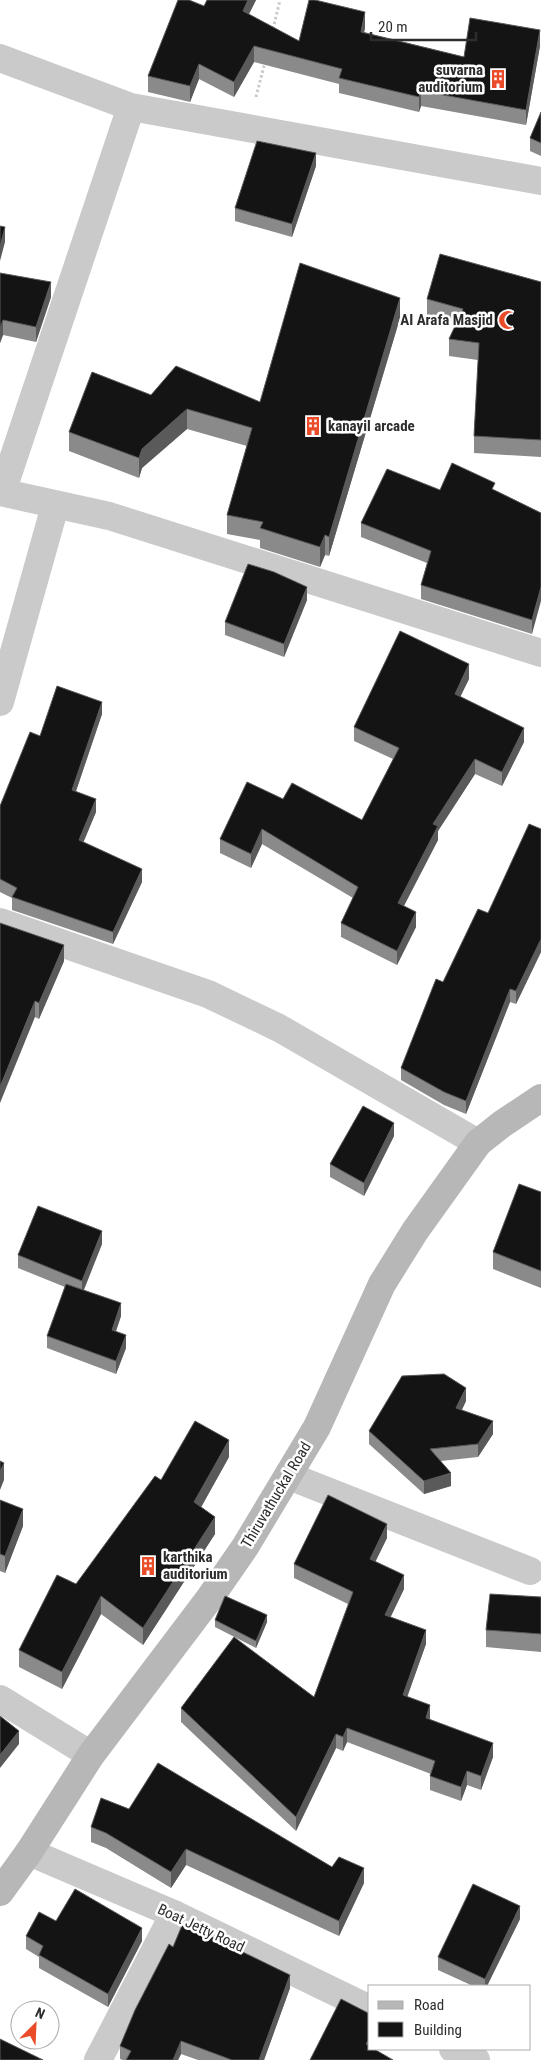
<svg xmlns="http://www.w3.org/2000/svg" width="541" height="2060" font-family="'Roboto Condensed',sans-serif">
<rect width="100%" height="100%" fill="#fff"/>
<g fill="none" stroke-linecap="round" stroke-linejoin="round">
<!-- path -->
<path stroke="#cacaca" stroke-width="3" stroke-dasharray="2.5 2.5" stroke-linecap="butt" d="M273 29 280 0
M256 97 265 62"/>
<!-- minor -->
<path stroke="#cacaca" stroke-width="28" d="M0 58 131 107 541 181
M0 492 109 516 541 653
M2 492 131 107
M0 702 55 506
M0 922 208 994 279 1028 478 1143
M289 1476 530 1571
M0 1699 91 1755
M98 2060 174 1914"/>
<!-- tertiary -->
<path stroke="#cacaca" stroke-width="28" d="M29 1852 174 1914 370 2009
M453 2049 476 2060"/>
<!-- secondary -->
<path stroke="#b7b7b7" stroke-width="28" d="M0 1892 29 1852 91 1755 209 1599 245 1547 317 1427 382 1284 415 1231 478 1143 502 1124 541 1098"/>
</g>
<!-- wall -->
<path fill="#8a8a8a" d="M256 0 249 14 299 41 365 28 364 32 464 57 540 46 526 125 421 106 419 112 339 93V84L254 62 234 97 199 79 190 102 148 92V76L204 6Z
M541 112V156L530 151V138Z
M316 166 292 237 235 221V208Z
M0 273 51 297 36 342 3 335 0 343Z
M541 282V457L474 453V436L478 360 449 356V339L456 324 427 316V299Z
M400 318 329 556 325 555 320 567 260 548V540L227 534V515L247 446 187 429 142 468 139 478 69 451V432L151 395 260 402Z
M440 490H495L541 513 532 634 421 599V585L427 563 361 537V523Z
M307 600 284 657 225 635V622Z
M469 679 460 696 524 742 502 786 475 774 438 831V840L404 906 416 927 397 965 341 937V923L353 898 262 844 251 868 220 853V839L283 799 362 820 393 759 354 741V727Z
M102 714 76 791 96 812 83 842 142 882 113 944 12 910V898L0 892V806L40 736Z
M541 829V952L516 1004 510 1002 466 1114 444 1105 401 1080V1068L443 982 488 913Z
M0 923 64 961 39 1019 35 1017Z
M394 1136 364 1196 330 1177V1164Z
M541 1192V1288L493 1269V1252Z
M102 1244 84 1290 121 1316 116 1331 126 1348 116 1374 47 1348V1336L65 1287 18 1268V1255Z
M466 1401 462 1410 493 1434 478 1457 441 1461 451 1486 424 1494 369 1444V1431Z
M229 1457 201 1507 215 1534 143 1645 101 1614 62 1689 19 1667V1650L76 1584 161 1480Z
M0 1500 23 1526 5 1573 0 1571Z
M387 1538 375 1561 404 1589 390 1617 426 1644 407 1696 430 1720 493 1757 481 1790 467 1785 461 1801 430 1790V1776L431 1774 347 1742 343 1751 336 1748 296 1831 181 1722V1708L314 1697 348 1604 294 1578V1564Z
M541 1597V1652L486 1647V1630Z
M215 1620 267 1622 256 1648 215 1627Z
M129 1809 332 1867 364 1883 339 1936 186 1865 171 1888 106 1848 91 1842V1827Z
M520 1919 487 1986H473L438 1970V1957Z
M56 1921 142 1941 108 2007 39 1968V1957L26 1949V1936Z
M173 1947 290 1988 264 2060H198L181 2054 178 2060H123L120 2059V2046Z"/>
<!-- shaded-wall -->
<path fill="#5a5a5a" d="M248 0H256L243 26V11Z
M365 12V28L361 47V32Z
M540 30V46L526 125V110Z
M254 46V62L234 97V82Z
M199 64V79L190 102V86Z
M421 91V106L419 112V97Z
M316 153V166L292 237V224Z
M5 227V242L0 261V247Z
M51 282V297L36 342V327Z
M400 298V318L329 556V537Z
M3 320V335L0 343V328Z
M187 409V429L142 468 139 478V458L142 449Z
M325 535V555L320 567V547Z
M307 587V600L284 657V644Z
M541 587V601L532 634V620Z
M469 664V679L455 708V694Z
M102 702V714L72 803V790Z
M524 728V742L502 786V772Z
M475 759V774L438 831V840L398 917V903L433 824Z
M96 799V812L79 853V840Z
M262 829V844L251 868V854Z
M142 869V882L113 944V932Z
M416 912V927L397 965V951Z
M541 939V952L516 1004V991Z
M64 945V961L39 1019V1003Z
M510 989V1002L466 1114V1101Z
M35 1001V1017L0 1103V1087Z
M394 1123V1136L364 1196V1183Z
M102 1231V1244L82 1294V1281Z
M121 1303V1316L112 1343V1330Z
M126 1335V1348L116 1374V1361Z
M466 1388V1401L456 1421V1408Z
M493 1421V1434L478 1457V1444Z
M229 1440V1457L194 1520V1502Z
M4 1463V1480L0 1490V1472Z
M451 1473V1486L424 1494V1481Z
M23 1509V1526L5 1573V1556Z
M215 1517V1534L143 1645V1628Z
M387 1524V1538L370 1573V1559Z
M404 1575V1589L385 1629V1615Z
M101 1596V1614L62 1689V1672Z
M267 1615V1622L256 1648V1641Z
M426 1630V1644L403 1709V1695Z
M430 1705V1719L426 1732V1718Z
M347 1728V1742L343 1751V1737Z
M19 1731V1744L0 1768V1755Z
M336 1734V1748L296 1831V1817Z
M493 1743V1757L481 1790V1776Z
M467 1771V1785L461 1801V1787Z
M186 1849V1865L171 1888V1872Z
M364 1868V1883L339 1936V1921Z
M520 1906V1919L487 1986H485V1979Z
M142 1928V1941L108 2007V1994Z
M290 1975V1988L264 2060H259Z
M370 2038V2049L366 2044Z
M181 2041V2054L178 2060H173Z"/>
<!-- building -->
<path fill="#141414" stroke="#5a5a5a" d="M178 0H189L204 6 207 0H248L243 11 299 41 309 0H315L365 12 361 32 464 57 470 18 540 30 526 110 421 91 419 97 339 78 342 69 254 46 234 82 199 64 190 86 148 76Z
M541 112V143L530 138Z
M257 141 316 153 292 224 235 208Z
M0 226 5 227 0 247Z
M440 254 541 282V440L474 436 479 343 449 339 463 309 427 299Z
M300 263 400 298 329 537 325 535 320 547 260 528 263 522 227 515 252 428 187 409 142 449 139 458 69 432 92 372 151 395 176 366 260 402Z
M0 273 51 282 36 327 3 320 0 328Z
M452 463 495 483 492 489 541 513V587L532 620 421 585 431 551 361 523 387 469 440 490Z
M248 564 274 572 307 587 284 644 225 622Z
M400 631 469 664 455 694 524 728 502 772 475 759 433 824 438 826 398 903 416 912 397 951 341 923 358 887 262 829 251 854 220 839 247 782 283 799 292 783 362 820 399 748 354 727Z
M57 686 102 702 72 790 96 799 79 840 142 869 113 932 12 897 17 888 0 879V806L30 732 40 736Z
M529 824 541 829V939L516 991 510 989 466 1101 444 1092 401 1068 436 979 443 982 478 909 488 913Z
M0 923 64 945 39 1003 35 1001 0 1087Z
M363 1106 394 1123 364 1183 330 1164Z
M519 1184 541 1192V1271L493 1252Z
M38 1206 102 1231 82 1281 18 1255Z
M66 1284 121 1303 112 1330 126 1335 116 1361 47 1336Z
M444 1374 466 1388 456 1408 493 1421 478 1444 430 1449 451 1473 424 1481 369 1431 402 1376Z
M195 1421 229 1440 194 1502 215 1517 143 1628 101 1596 62 1672 19 1650 57 1575 76 1584 155 1476 161 1480Z
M0 1461 4 1463 0 1472Z
M328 1495 387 1524 370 1559 404 1575 385 1615 426 1630 403 1695 430 1705 426 1718 493 1743 481 1776 467 1771 461 1787 430 1776 435 1761 347 1728 343 1737 336 1734 296 1817 181 1708 234 1637 314 1697 353 1592 294 1564Z
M0 1500 23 1509 5 1556 0 1554Z
M490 1594 541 1597V1634L486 1630Z
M225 1596 267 1615 256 1641 215 1620Z
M0 1716 19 1731 0 1755Z
M158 1763 332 1867 339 1857 364 1868 339 1921 186 1849 171 1872 106 1833 91 1827 101 1798 129 1809Z
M473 1884 520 1906 485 1979 438 1957Z
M75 1889 142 1928 108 1994 39 1955 43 1946 26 1936 39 1912 56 1921Z
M183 1923 290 1975 259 2060H232L181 2041 173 2060H126L131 2051 120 2046 135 2010 169 1944 173 1947Z
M341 1999 370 2014V2038L366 2044 370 2046V2049H374L393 2060H310Z
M0 2039 43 2060H0Z"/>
<!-- icons -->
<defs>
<g id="building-bare" transform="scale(1.5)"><path d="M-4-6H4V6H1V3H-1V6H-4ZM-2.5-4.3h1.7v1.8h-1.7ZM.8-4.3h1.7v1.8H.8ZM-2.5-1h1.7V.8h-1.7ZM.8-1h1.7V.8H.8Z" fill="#ea4b28" stroke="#fff" stroke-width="2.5" paint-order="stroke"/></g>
<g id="mosque-bare" transform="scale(1.5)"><path d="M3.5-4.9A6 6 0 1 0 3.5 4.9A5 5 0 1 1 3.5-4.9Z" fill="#ea4b28" stroke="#fff" stroke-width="2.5" paint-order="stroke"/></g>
</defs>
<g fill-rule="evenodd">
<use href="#building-bare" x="498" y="79"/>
<use href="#mosque-bare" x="508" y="320"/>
<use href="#building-bare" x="313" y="426"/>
<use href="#building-bare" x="148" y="1566"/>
</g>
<g text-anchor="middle" stroke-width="5" stroke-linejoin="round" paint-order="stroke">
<!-- poi labels -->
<g font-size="15" font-weight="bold" fill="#2d2d2d" stroke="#fff" text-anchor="end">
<text x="483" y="75">suvarna<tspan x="483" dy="17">auditorium</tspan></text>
<text x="493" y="325">AI Arafa Masjid</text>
<text x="328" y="431" text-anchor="start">kanayil arcade</text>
<text x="163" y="1562" text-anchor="start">karthika<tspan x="163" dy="17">auditorium</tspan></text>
</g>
<!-- street labels -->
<g font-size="15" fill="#2d2d2d" stroke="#fff">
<text transform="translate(276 1495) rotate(-59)" y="5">Thiruvathuckal Road</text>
<text transform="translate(201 1928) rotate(25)" y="5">Boat Jetty Road</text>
</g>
</g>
<!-- legend -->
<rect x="368" y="1985" width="162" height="65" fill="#ffffff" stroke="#ababab"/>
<rect x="378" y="2001" width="25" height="8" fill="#b7b7b7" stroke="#ababab"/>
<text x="414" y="2010" font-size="15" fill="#2d2d2d">Road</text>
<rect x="378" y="2022" width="25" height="15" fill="#141414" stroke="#ababab"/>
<text x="414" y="2035" font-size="15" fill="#2d2d2d">Building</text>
<!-- north arrow -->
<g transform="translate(35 2025) rotate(24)"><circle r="24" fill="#ffffff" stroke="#ababab"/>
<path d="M0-4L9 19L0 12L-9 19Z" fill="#ea4b28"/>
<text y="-8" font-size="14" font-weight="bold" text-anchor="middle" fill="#2d2d2d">N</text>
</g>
<!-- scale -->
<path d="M371 32v8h105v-8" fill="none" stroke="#2d2d2d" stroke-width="2.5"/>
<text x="378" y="32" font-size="15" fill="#2d2d2d" stroke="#ffffff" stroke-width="4" paint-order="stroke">20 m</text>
</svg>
